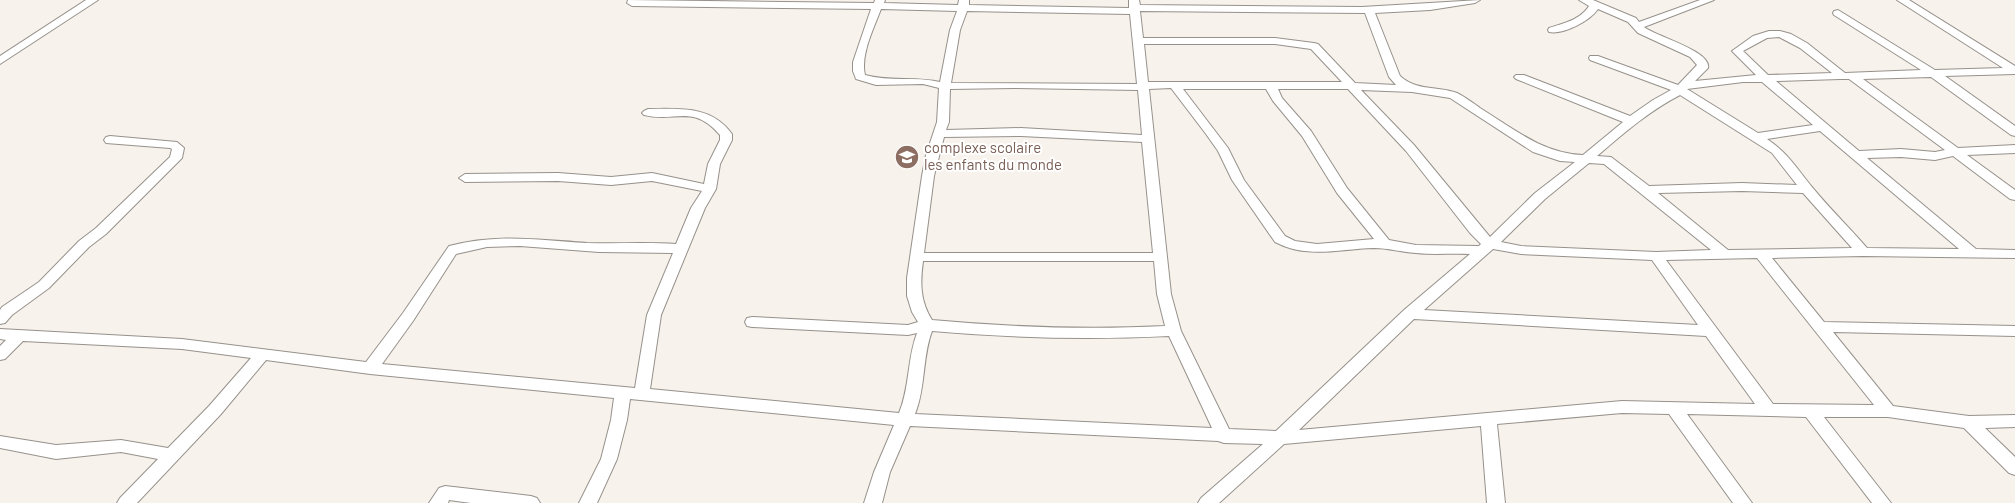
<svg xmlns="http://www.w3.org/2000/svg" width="2015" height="503" font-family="Barlow,sans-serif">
<rect width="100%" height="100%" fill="#f7f2ec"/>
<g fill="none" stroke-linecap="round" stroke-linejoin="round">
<!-- minor casing -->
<g stroke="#96918b" stroke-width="2">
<path id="minor" d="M86 0H98L0 64V56Z
M628 0 874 3 875 0H885L884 3 958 5 959 0H969V5L1129 8V0H1139L1140 5 1362 7 1480 0 1475 3 1430 10 1375 13 1400 76C1416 91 1438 86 1457 93 1465 97 1473 103 1480 108 1514 129 1542 153 1583 155L1623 122 1516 79 1514 77 1516 75H1524L1630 116 1653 100 1671 90 1590 60 1589 58 1590 56H1598L1678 85 1697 65 1690 57 1638 33 1628 22 1598 9C1590 21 1563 35 1549 32L1548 30 1549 28C1564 23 1580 20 1589 6L1579 0H1593L1636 18 1639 22 1700 0H1714L1644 27C1655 36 1712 51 1708 68L1695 81 1756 75 1732 51 1753 36 1769 31H1780L1791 34 1807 43 1845 73 1921 70 1834 15 1833 13 1834 11 1838 10 1935 70 2003 68 1897 0H1909L2015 66V74L1945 76 2015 126V136L2011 135 1931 77 1863 79 1958 148 2015 145V153L1967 155 2015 190V200L2010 199 1953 156 1935 160 1901 157 1867 158 1976 249 2015 250V258L1863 256 1772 258 1824 322 2015 326V336L1833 332 1893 406 1969 416 2015 415V427L1985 428 2015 457V475L2009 473 1964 428 1888 417H1824L1891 503H1872L1806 417 1687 414 1752 503H1733L1669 414 1622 413 1497 424 1505 503H1487L1481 426 1284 444 1219 503H1198L1201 498 1263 444 1224 443 1218 441 910 426 890 472 882 503H864L874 472 894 425 630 399 627 420 617 459 597 503H579L601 459 611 420 614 398 370 374 266 360 221 414 137 503H117L120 498 158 459 121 452 56 459 0 448V436L56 445 121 440 168 448 209 406 251 358 182 349 23 341 5 359 0 360V346L6 340 0 339V329L182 339 366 362 403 313 449 246C498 233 539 240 587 243 617 244 647 242 676 244L691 208 702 191 652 181 611 185 558 181 465 182 459 178 465 174 558 173 611 177 652 173 704 184 708 164 720 140V135C692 103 676 123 644 115L642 113 644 111 648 109C680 109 711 105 732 134V140L720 164 716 189 705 208 661 315 650 389 899 413C910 387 907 359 917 333L908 335 752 327 747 326 745 322 747 318 752 317 908 325 918 322 912 312 907 296V278L922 176 926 155 937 122 939 88 923 84 876 85 856 79 853 71V62L871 9 632 6 627 3ZM881 9 957 11 950 30 940 82C915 76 889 82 865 75 860 55 874 28 881 9ZM967 11 1130 14 1137 84 951 83 960 30ZM1140 11 1365 13 1389 77 1396 85 1355 83 1318 44 1314 43 1275 38H1143ZM1779 37 1800 48 1832 73 1768 75 1743 51 1767 38ZM1144 44H1275L1311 49 1342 82H1148ZM1840 79H1849L1945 150 1935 152 1901 149 1859 151 1776 81ZM1743 82H1762L1813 125 1758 133 1687 89ZM1013 88 1138 90 1142 135 1021 128 946 130 949 122 950 89ZM1171 88 1206 134 1218 151 1232 180 1275 242C1307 259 1339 249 1374 248 1388 248 1401 252 1416 253 1434 255 1452 253 1470 254L1404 310 1276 431 1229 429 1181 331 1171 294 1149 89ZM1183 89H1266L1273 101 1302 136 1337 193 1374 239 1317 244 1295 241 1285 236 1244 180 1228 148ZM1278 89H1348L1406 151 1470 233 1481 244 1479 246 1416 245 1389 240 1347 188 1311 131 1282 98ZM1361 90 1412 92 1450 98 1533 152 1560 161 1575 162 1535 193 1490 237 1414 145ZM1680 95 1772 153 1797 185 1742 183 1649 186 1611 157 1597 156C1624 133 1649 111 1680 95ZM1820 131 1959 249 1867 248C1849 227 1829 208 1812 187 1797 169 1787 152 1767 139ZM1021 136 1142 142 1153 253H924L934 176 944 137ZM1589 163 1604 164 1711 250 1656 252 1521 246 1501 242 1545 199ZM1742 191 1803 193 1852 248 1728 250 1658 193ZM520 246 599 252 673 253 647 315 635 388 382 364 413 321 456 254 487 247ZM1493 249 1521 254 1652 260 1698 325 1424 310ZM1757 258 1874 405 1773 404 1666 260ZM923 261H1154L1157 294 1165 326C1087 330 1009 327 932 320 920 301 920 283 923 261ZM1414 319 1706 336 1755 404 1622 401 1299 430ZM932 331C1011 338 1090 340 1169 336L1212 428 915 414C926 387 922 358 932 331Z
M110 136 177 142 184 148 182 158 106 234 89 247 49 288 12 315 5 323 0 324V310L2 307 39 282 79 241 96 228 170 157 172 149 170 148 106 143 104 140 106 137Z
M445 486 531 496 537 498 540 503H471L449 500 448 503H429L439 488Z"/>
</g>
<!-- minor -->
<use href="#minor" fill="#fff" fill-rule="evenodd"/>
</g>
<!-- icons -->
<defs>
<g id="school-disc" transform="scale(1.25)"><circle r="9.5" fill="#8d6e63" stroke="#fff"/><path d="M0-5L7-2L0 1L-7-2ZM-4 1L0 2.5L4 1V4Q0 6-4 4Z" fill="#fff"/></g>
</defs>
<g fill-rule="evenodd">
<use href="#school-disc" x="907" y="157"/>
</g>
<g text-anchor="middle" stroke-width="4" stroke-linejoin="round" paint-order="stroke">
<!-- education labels -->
<g font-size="15" fill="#785e54" stroke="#fff" text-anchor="start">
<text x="924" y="153">complexe scolaire<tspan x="924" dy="17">les enfants du monde</tspan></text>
</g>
</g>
</svg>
